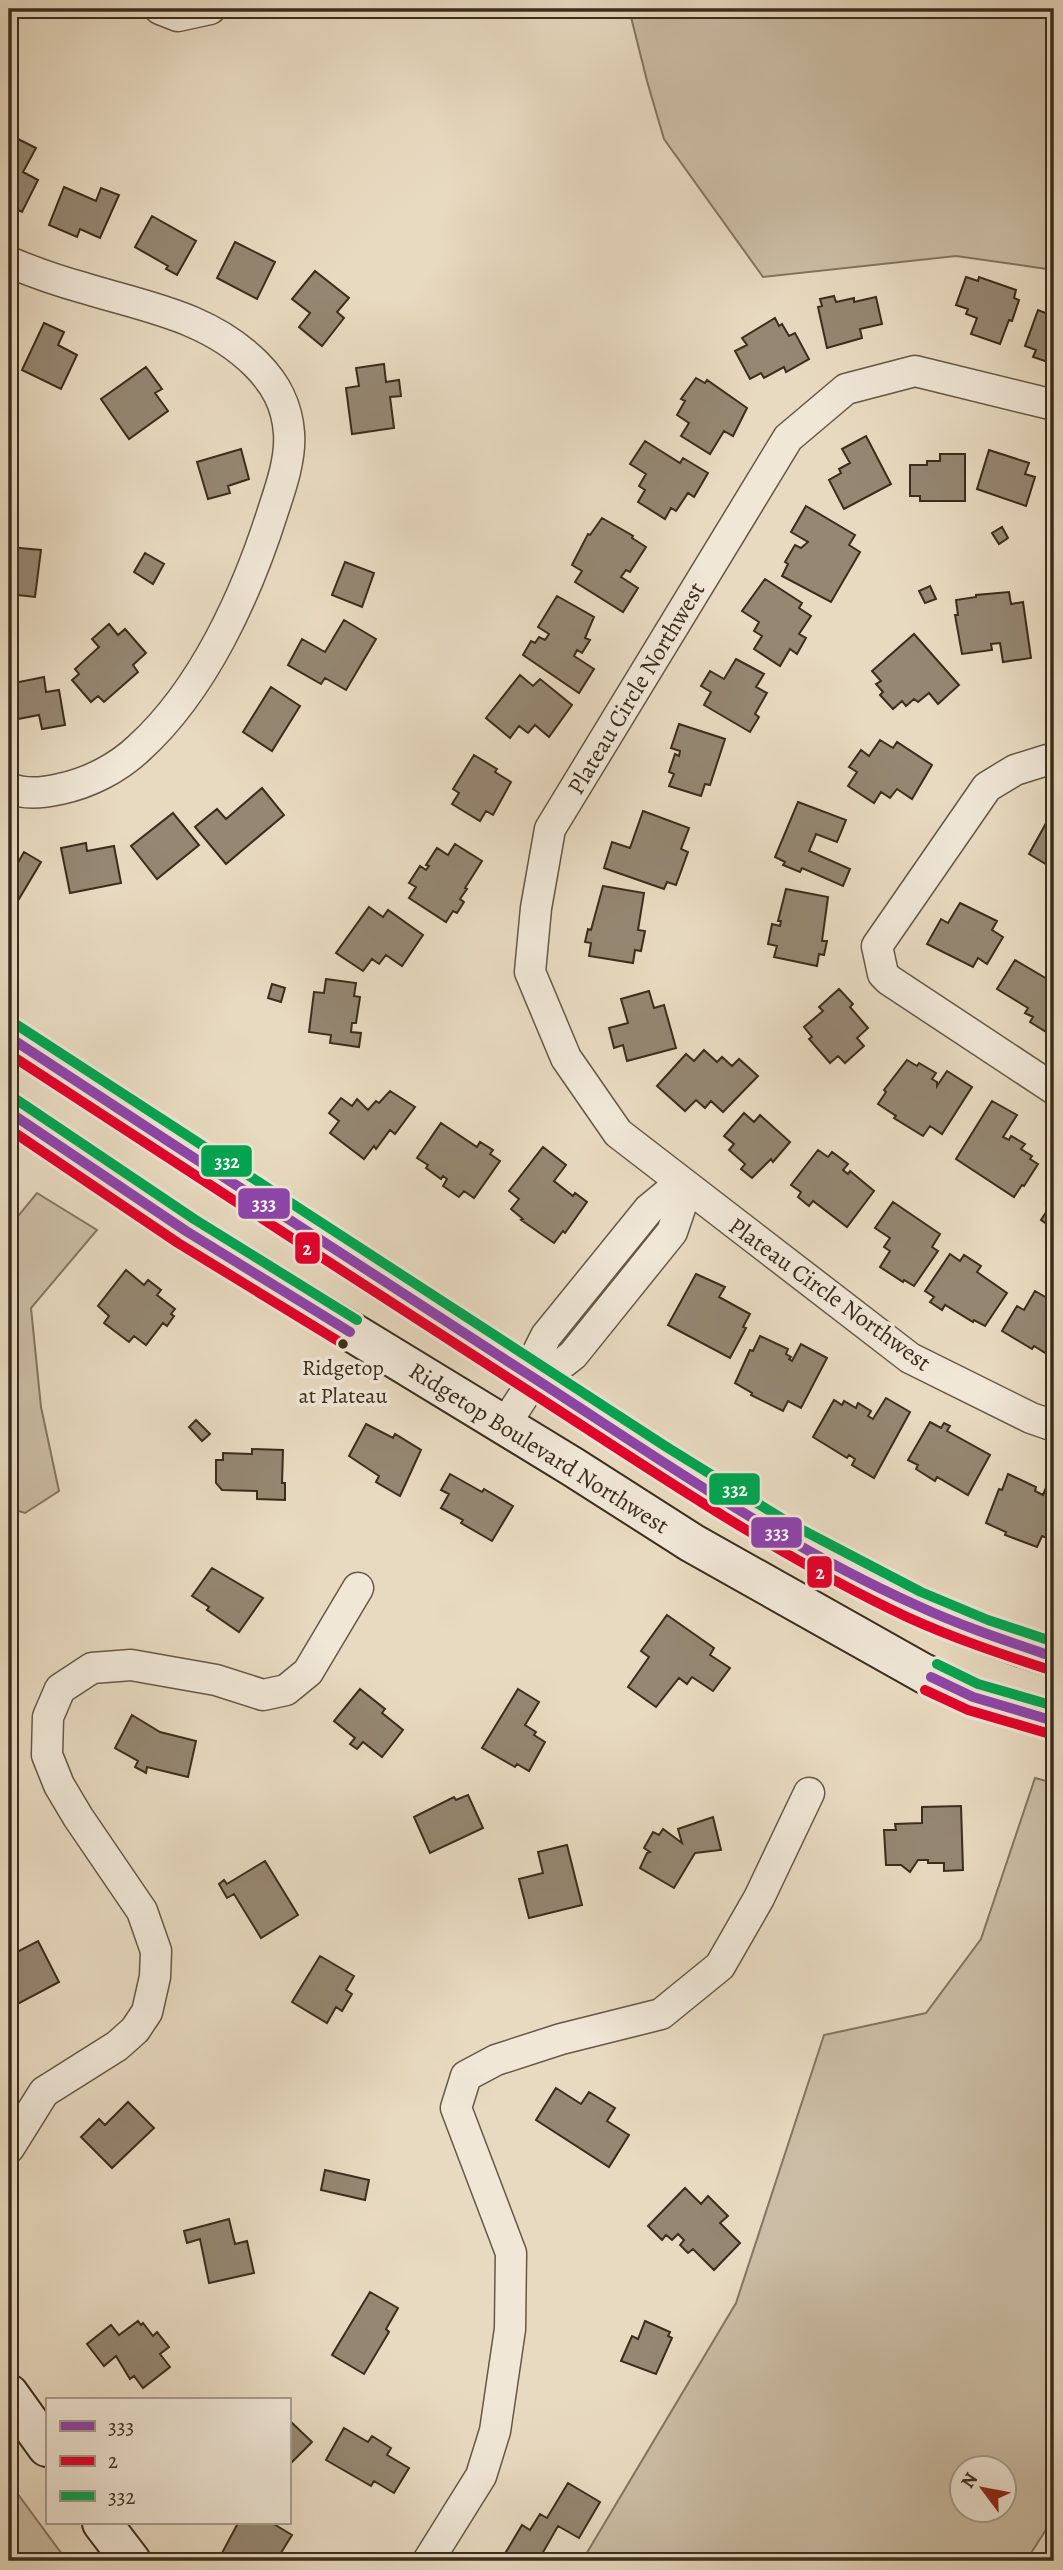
<svg xmlns="http://www.w3.org/2000/svg" width="1063" height="2570" font-family="Alegreya,serif">
<rect width="100%" height="100%" fill="#e8dac1"/>
<filter id="stains"><feTurbulence type="fractalNoise" baseFrequency=".00286" numOctaves="4"/><feColorMatrix values="0 0 0 0 .2 0 0 0 0 .09 0 0 0 0 .02 0 0 0 .5 -.17"/></filter>
<radialGradient id="worn" r=".72"><stop offset=".6" stop-color="#630" stop-opacity="0"/><stop offset="1" stop-color="#630" stop-opacity=".3"/></radialGradient>
<!-- green -->
<path fill="#cbbda5" stroke="#837560" stroke-width="2" fill-rule="evenodd" d="M629 9H1054V270L956 256 763 277 664 139 647 81Z
M37 1193 97 1230 31 1308 41 1407 59 1491 25 1513 9 1508V1227Z
M1035 1778 1054 1783V2517L1026 2561H582L736 2303 824 2035 926 2013 981 1939ZM962 2468H1004V2510H962Z
M9 2482 67 2561H9Z"/>
<!-- building -->
<path fill="#958772" stroke="#3b2d1c" stroke-width="2" d="M18 139 36 148 23 172 38 180 22 212 9 205V156Z
M64 187 96 201 101 188 119 195 100 238 80 229 77 237 49 225Z
M152 216 196 241 177 275 166 269 168 266 135 247Z
M235 242 275 262 257 299 217 278Z
M315 271 349 298 337 312 344 318 322 346 299 327 310 313 292 299Z
M966 277 978 281 979 277 1016 290 1014 298 1019 300 1012 321 1009 320 1000 344 971 334 977 318 966 314 968 309 956 305Z
M834 296 836 302 854 298V302L876 297 882 324 860 329 862 338 827 348 818 307 822 306 820 299Z
M1051 308 1054 309V364L1033 357 1036 350 1025 346 1038 310 1048 314Z
M775 318 779 326 782 324 789 336 795 333 809 359 786 372 784 367 764 378 761 373 750 379 735 351 747 345 742 338Z
M44 323 64 332 58 345 77 355 61 389 22 370Z
M384 364 386 382 399 380 401 396 390 397 394 428 352 434 346 388 359 386 356 368Z
M146 367 162 389 155 393 168 411 129 439 101 399Z
M696 378 705 383 707 380 747 408 733 436 724 431 710 454 681 436 689 423 677 415 685 401 681 399Z
M866 436 891 484 844 509 829 480 841 473 839 469 850 463 842 449Z
M645 441 680 463 683 458 708 473 694 497 688 493 676 511 671 508 665 519 638 502 645 490 639 486 646 474 630 464Z
M241 449 249 479 228 486 230 493 208 499 197 462Z
M989 450 1029 463 1025 474 1035 477 1026 506 977 489Z
M940 454H965V501H920V496H910V465H927V461H940Z
M806 506 855 535 849 545 860 552 831 602 782 576 788 564 785 562 795 545 801 548 808 542 791 532Z
M602 518 633 536 632 538 646 547 630 572 626 570 621 577 638 588 623 612 575 582 582 571 572 565 588 534 590 535Z
M1002 527 1008 538 999 544 992 533Z
M9 547 41 550 35 597 9 594Z
M145 553 164 564 153 584 134 572Z
M345 562 374 573 362 607 332 595Z
M765 579 802 603 799 608 811 616 799 634 806 638 797 654 790 649 780 666 754 649 762 636 754 631 759 622 742 611Z
M930 586 936 599 925 603 919 591Z
M1009 592 1011 604 1023 602 1031 658 1003 662 1000 643 991 644 992 650 962 654 955 615H958L956 600 976 597V595Z
M557 596 594 617 585 638 590 640 582 653 577 650 574 656 594 669 579 693 523 655 531 641 535 643 539 637 545 640 549 634 538 627Z
M344 620 376 639 346 690 325 678 321 684 288 665 302 639 325 652Z
M109 624 118 635 125 629 146 653 133 665 138 672 104 702 98 696 91 702 72 680 79 674 75 669 99 647 92 639Z
M914 634 959 685 938 704 929 693 918 702 914 699 906 706 902 701 893 709 880 695 883 692 876 684 881 681 872 671Z
M736 659 764 674 756 687 767 693 755 714 759 717 750 732 704 705 711 692 701 686 710 671 724 679Z
M520 675 533 686 540 679 572 705 549 737 535 725 528 733 519 726 510 738 486 718Z
M44 677 46 692 59 690 65 725 42 729 39 715 13 720 9 684Z
M271 687 300 706 272 751 243 732Z
M679 724 725 739 710 785 705 784 701 796 669 786 674 774 669 772 675 754 679 756 680 751 671 748Z
M880 740 893 748 897 742 932 765 912 799 897 789 890 798 881 792 874 803 848 786 857 772 849 767 861 750 869 756Z
M474 755 497 769 495 772 511 782 493 815 486 811 480 821 452 804 459 793 453 789Z
M262 788 284 815 226 864 195 827 217 809 226 819Z
M798 802 846 820 837 842 816 834 809 851 850 869 843 886 802 868 800 872 783 865 785 862 775 857Z
M643 811 689 828 681 849 688 852 676 885 667 882 664 889 604 868 612 842 630 848Z
M173 813 199 845 157 879 131 846Z
M1050 816 1054 819V869L1029 854Z
M86 843 87 851 114 846 121 883 70 893 61 848Z
M455 844 482 861 465 888 467 889 460 899 464 902 457 913 453 911 446 922 409 898 416 887 409 883 420 866 426 870 429 866 426 865 437 848 448 855Z
M24 852 41 862 10 914 9 878Z
M603 886 644 893 638 930 645 931 641 951 635 950 633 963 589 956 591 943 585 942 588 929 591 930Z
M786 889 828 897 822 941H827L824 955 819 954 817 966 774 957 777 946 768 944 772 924 780 926 781 921H778Z
M960 903 997 921 992 930 1003 937 987 964 978 958 973 967 927 944 941 919 948 923Z
M369 907 383 917 388 910 423 935 402 966 386 955 379 964 372 959 363 971 336 953Z
M1015 960 1054 983V1030L1051 1028 1048 1033 1030 1022 1033 1017 1025 1013 1028 1008 997 989Z
M326 979 356 983 354 996 360 997 356 1023H352L351 1032 361 1033 359 1047 330 1043 331 1035 309 1032 314 992 324 993Z
M272 984 285 988 281 1002 268 998Z
M839 989 853 1004 850 1007 868 1028 857 1038 864 1046 845 1063 838 1056 830 1063 809 1039 812 1037 804 1027 823 1011 819 1007Z
M649 991 654 1008 664 1005 676 1048 627 1061 623 1045 614 1048 609 1028 628 1023 621 999Z
M704 1050 717 1062 722 1057 732 1066 739 1059 758 1076 723 1112 711 1101 705 1108 696 1100 685 1111 657 1086 686 1054 694 1061Z
M907 1060 917 1066 919 1063 936 1073 932 1079 937 1082V1086L947 1071 972 1087 942 1134 930 1126 923 1136 894 1118 896 1116 878 1104 886 1092 884 1090Z
M390 1091 415 1107 395 1134 390 1130 376 1149 374 1146 364 1159 330 1133 339 1121 329 1113 341 1098 352 1106 357 1099 368 1110 376 1101 379 1103Z
M992 1101 1017 1115 1003 1137 1009 1140 1011 1136 1025 1144 1021 1149 1032 1156 1030 1159 1038 1164 1024 1186 1022 1185 1014 1197 956 1159Z
M744 1113 754 1122 760 1115 790 1142 773 1162 771 1159 752 1178 741 1169 745 1164 729 1150 734 1144 724 1136Z
M441 1123 477 1147 480 1142 493 1150 490 1154 500 1161 474 1198 464 1191 459 1197 443 1186 447 1179 443 1176 441 1179 426 1168 428 1165 417 1158Z
M543 1147 566 1165 554 1181 573 1196 575 1193 587 1202 565 1233 563 1231 554 1243 521 1220 523 1219 511 1209 519 1199 509 1191Z
M818 1150 828 1157 832 1152 848 1164 843 1170 848 1174 850 1171 874 1191 847 1227 813 1201 809 1206 798 1197 801 1192 791 1185Z
M1054 1191V1229L1041 1220 1050 1206 1046 1203Z
M893 1202 940 1234 932 1247 938 1251 914 1286 904 1280 903 1282 880 1267 890 1251 884 1247 890 1238 875 1228Z
M950 1254 960 1261 964 1255 981 1266 977 1272 1007 1293 985 1326 974 1320 973 1322 945 1305 942 1310 930 1302 934 1297 925 1291Z
M126 1270 144 1285 148 1280 161 1290 157 1295 175 1309 171 1314 174 1316 167 1326 163 1323 146 1345 134 1336 129 1342 104 1323 109 1316 98 1306Z
M696 1274 725 1287 719 1297 750 1314 743 1327 746 1328 730 1358 668 1325Z
M1035 1291 1054 1302V1348L1051 1346 1047 1354 1034 1346 1032 1349 1002 1331 1017 1306 1024 1310Z
M760 1336 788 1349 786 1354 791 1357 789 1359 792 1361 801 1344 827 1358 801 1408 788 1401 783 1411 751 1395 752 1393 735 1383 750 1350 753 1351Z
M886 1398 910 1412 874 1478 852 1465 855 1459 849 1455 847 1458 813 1437 834 1400 842 1405 844 1401 856 1408 858 1403 871 1411 868 1416 873 1419Z
M196 1420 210 1434 202 1441 189 1427Z
M930 1422 941 1428 944 1423 950 1426 947 1431 990 1455 968 1495 937 1477 935 1481 916 1469 918 1465 908 1460Z
M366 1424 393 1438 395 1434 421 1450 400 1496 376 1482 379 1476 349 1456Z
M252 1449 283 1450 282 1483H285V1500L257 1499V1491L222 1490 216 1483V1460H223V1453L252 1454Z
M450 1474 482 1492 484 1489 513 1506 492 1541 461 1523 463 1520 441 1508 449 1494 441 1490Z
M1008 1474 1036 1487 1035 1491 1043 1495 1050 1478 1054 1480V1541L1042 1536 1037 1547 1005 1535 1006 1532 986 1523 999 1489 1002 1490Z
M212 1568 263 1598 239 1632 207 1610 209 1607 192 1596Z
M667 1615 714 1648 710 1655 730 1668 713 1691 692 1677 687 1684 679 1678 656 1707 628 1687 649 1657 641 1651Z
M360 1689 385 1709 382 1713 403 1730 382 1757 363 1742 357 1749 350 1744 355 1738 334 1721Z
M518 1689 539 1702 525 1725 536 1732 534 1735 545 1742 529 1771 517 1764 515 1767 482 1748Z
M132 1715 160 1732 196 1741 188 1777 147 1767 146 1773 135 1767 138 1761 115 1748Z
M468 1795 483 1828 430 1853 414 1817 454 1797 456 1800Z
M961 1806 963 1870 944 1871V1863H928V1860H918L910 1872 901 1865H886L884 1830H896L895 1824 922 1823V1807Z
M713 1817 721 1850 695 1853 674 1888 640 1868 647 1853 650 1852 644 1848 653 1832 659 1835 663 1829 682 1843 678 1829Z
M567 1845 582 1905 529 1918 519 1879 543 1873 538 1852Z
M265 1861 298 1915 261 1938 234 1894 227 1898 219 1884 224 1880 227 1884Z
M38 1941 59 1982 12 2007 9 2001V1956Z
M320 1956 354 1976 346 1990 352 1994 342 2011 336 2007 327 2023 292 2002Z
M556 2088 581 2104 589 2092 615 2108 607 2121 629 2135 609 2167 536 2120Z
M128 2102 154 2128 112 2168 81 2137 99 2119 105 2125Z
M325 2170 369 2180 365 2200 321 2190Z
M685 2188 701 2204 708 2196 728 2216 720 2223 740 2243 714 2270 693 2249 688 2253 680 2245 684 2240 678 2234 672 2240 666 2235 662 2240 648 2226Z
M229 2219 235 2244 247 2241 254 2273 209 2283 200 2239 187 2243 184 2231Z
M370 2292 398 2308 386 2329 389 2332 364 2374 332 2355Z
M138 2321 141 2325 143 2323 153 2336 157 2332 169 2347 160 2354 170 2367 143 2388 134 2376 130 2379 116 2356 104 2366 87 2344 111 2325 119 2335Z
M645 2321 670 2332 668 2336 672 2338 656 2374 621 2361 632 2336 638 2339Z
M289 2420 312 2442 290 2464 289 2463Z
M344 2428 368 2442 372 2436 391 2448 387 2455 409 2468 394 2493 374 2481 371 2486 326 2460Z
M568 2483 600 2502 579 2538 558 2526 538 2561H521L506 2552 522 2525 530 2530 540 2514 547 2518Z
M238 2523H272L292 2535 276 2561H236L222 2553Z"/>
<g fill="none" stroke-linecap="round" stroke-linejoin="round">
<!-- street casing -->
<g stroke="#665845" stroke-width="33">
<path id="street" d="M160 9 178 16 210 9
M9 262C33 272 58 281 84 288 145 307 208 316 256 364 276 384 287 405 289 433 291 458 281 487 273 511 247 593 204 689 139 748 118 768 89 783 60 789 43 793 25 795 9 788
M1054 405 915 371 846 389 788 438 550 829 536 908 530 972 566 1058 618 1133 910 1358 1031 1418 1054 1426
M1054 762 1047 760 1015 770 987 787 877 946 883 974 889 980 1054 1089
M535 1378 555 1369 573 1355 672 1232 687 1188
M504 1426 535 1378 537 1354 546 1336 649 1209 666 1195 687 1188
M9 2148 44 2092 117 2046 135 2030 147 2012 155 1977 156 1951 142 1911 78 1817 59 1785 47 1755 48 1717 60 1689 92 1668 131 1665 216 1680 263 1695 286 1690 308 1672 358 1588
M428 2561 481 2476 495 2431 510 2329 511 2253 456 2108 466 2076 496 2060 561 2039 661 2014 720 1966 759 1898 809 1793"/>
</g>
<!-- secondary casing -->
<g stroke="#3b2d1c" stroke-width="42">
<path id="secondary" d="M9 1037C182 1152 358 1264 533 1377 698 1483 863 1602 1054 1657
M9 1112 186 1231 573 1467 692 1543 923 1673 973 1697 1054 1721
M9 2394 47 2447
M102 2523 131 2561"/>
</g>
<!-- street -->
<use href="#street" stroke="#f0e7d7" stroke-width="30"/>
<!-- secondary -->
<use href="#secondary" stroke="#f0e7d7" stroke-width="38"/>
<!-- bus-1 casing -->
<g stroke="#f0e7d7" stroke-width="16">
<path id="bus-1" d="M9 1037C176 1147 344 1255 512 1364 644 1448 773 1541 916 1605 961 1626 1007 1641 1054 1657
M9 1112 186 1231 350 1332
M931 1677 973 1697 1054 1721"/>
</g>
<!-- bus-2 casing -->
<g stroke="#f0e7d7" stroke-width="16">
<path id="bus-2" d="M9 1054C175 1163 343 1271 510 1379 640 1462 767 1551 907 1617 953 1638 1001 1654 1050 1670
M9 1129 178 1243 343 1344
M925 1690 968 1710 1050 1734"/>
</g>
<!-- bus-3 casing -->
<g stroke="#f0e7d7" stroke-width="16">
<path id="bus-3" d="M17 1025 665 1446 791 1524 921 1592 988 1620 1054 1642
M17 1100 194 1219 357 1320
M937 1664 978 1684 1054 1706"/>
</g>
<!-- bus-1 -->
<use href="#bus-1" stroke="#8e44ad" stroke-width="10"/>
<!-- bus-2 -->
<use href="#bus-2" stroke="#e4002b" stroke-width="10"/>
<!-- bus-3 -->
<use href="#bus-3" stroke="#00a651" stroke-width="10"/>
</g>
<!-- markers -->
<circle fill="#3b2d1c" stroke="#f0e7d7" stroke-width="2.5" cx="343" cy="1344" r="6"/>
<g text-anchor="middle" stroke-width="7" stroke-linejoin="round" paint-order="stroke">
<!-- bus labels -->
<g font-size="22" fill="#3b2d1c" stroke="#f0e7d7">
<text x="343" y="1375">Ridgetop<tspan x="343" dy="28">at Plateau</tspan></text>
</g>
<!-- street labels -->
<g font-size="24" fill="#3b2d1c" stroke="#f0e7d7">
<text transform="translate(636 688) rotate(-59)" y="8">Plateau Circle Northwest</text>
<text transform="translate(830 1294) rotate(36)" y="8">Plateau Circle Northwest</text>
<text transform="translate(539 1448) rotate(32)" y="8">Ridgetop Boulevard Northwest</text>
</g>
</g>
<g stroke="#f0e7d7" stroke-width="2.5">
<rect x="200" y="1144" width="53" height="34" rx="7" fill="#00a651"/>
<rect x="237" y="1187" width="54" height="33" rx="7" fill="#8e44ad"/>
<rect x="294" y="1231" width="27" height="34" rx="7" fill="#e4002b"/>
<rect x="708" y="1472" width="53" height="34" rx="7" fill="#00a651"/>
<rect x="750" y="1516" width="53" height="33" rx="7" fill="#8e44ad"/>
<rect x="806" y="1555" width="27" height="34" rx="7" fill="#e4002b"/>
</g>
<g font-size="19" text-anchor="middle" font-weight="bold" fill="#fff">
<text x="227" y="1168">332</text>
<text x="264" y="1210">333</text>
<text x="307" y="1255">2</text>
<text x="735" y="1496">332</text>
<text x="777" y="1539">333</text>
<text x="820" y="1579">2</text>
</g>
<!-- margin -->
<rect width="1063" height="2570" fill="none" stroke="#e8dac1" stroke-width="35"/>
<rect x="10" y="10" width="1042" height="2549" fill="none" stroke="#3b2d1c" stroke-width="3.5"/>
<rect x="18" y="18" width="1028" height="2535" fill="none" stroke="#3b2d1c" stroke-width="2"/>
<!-- legend -->
<rect x="46" y="2398" width="245" height="126" fill="#f0e7d7" stroke="#a89d8c" stroke-width="2"/>
<rect x="60" y="2421" width="35" height="10" fill="#8e44ad" stroke="#a89d8c" stroke-width="2"/>
<text x="108" y="2434" font-size="21" fill="#3b2d1c">333</text>
<rect x="60" y="2456" width="35" height="10" fill="#e4002b" stroke="#a89d8c" stroke-width="2"/>
<text x="108" y="2468" font-size="21" fill="#3b2d1c">2</text>
<rect x="60" y="2491" width="35" height="10" fill="#00a651" stroke="#a89d8c" stroke-width="2"/>
<text x="108" y="2504" font-size="21" fill="#3b2d1c">332</text>
<!-- north arrow -->
<g transform="translate(983 2489) rotate(302)"><circle r="33" fill="#f0e7d7" stroke="#a89d8c" stroke-width="2"/>
<path d="M0-5L12 26L0 18L-12 26Z" fill="#8f2418"/>
<text y="-10" font-size="19" font-weight="bold" text-anchor="middle" fill="#3b2d1c">N</text>
</g>
<rect width="100%" height="100%" filter="url(#stains)"/>
<rect width="100%" height="100%" fill="url(#worn)"/>
</svg>
